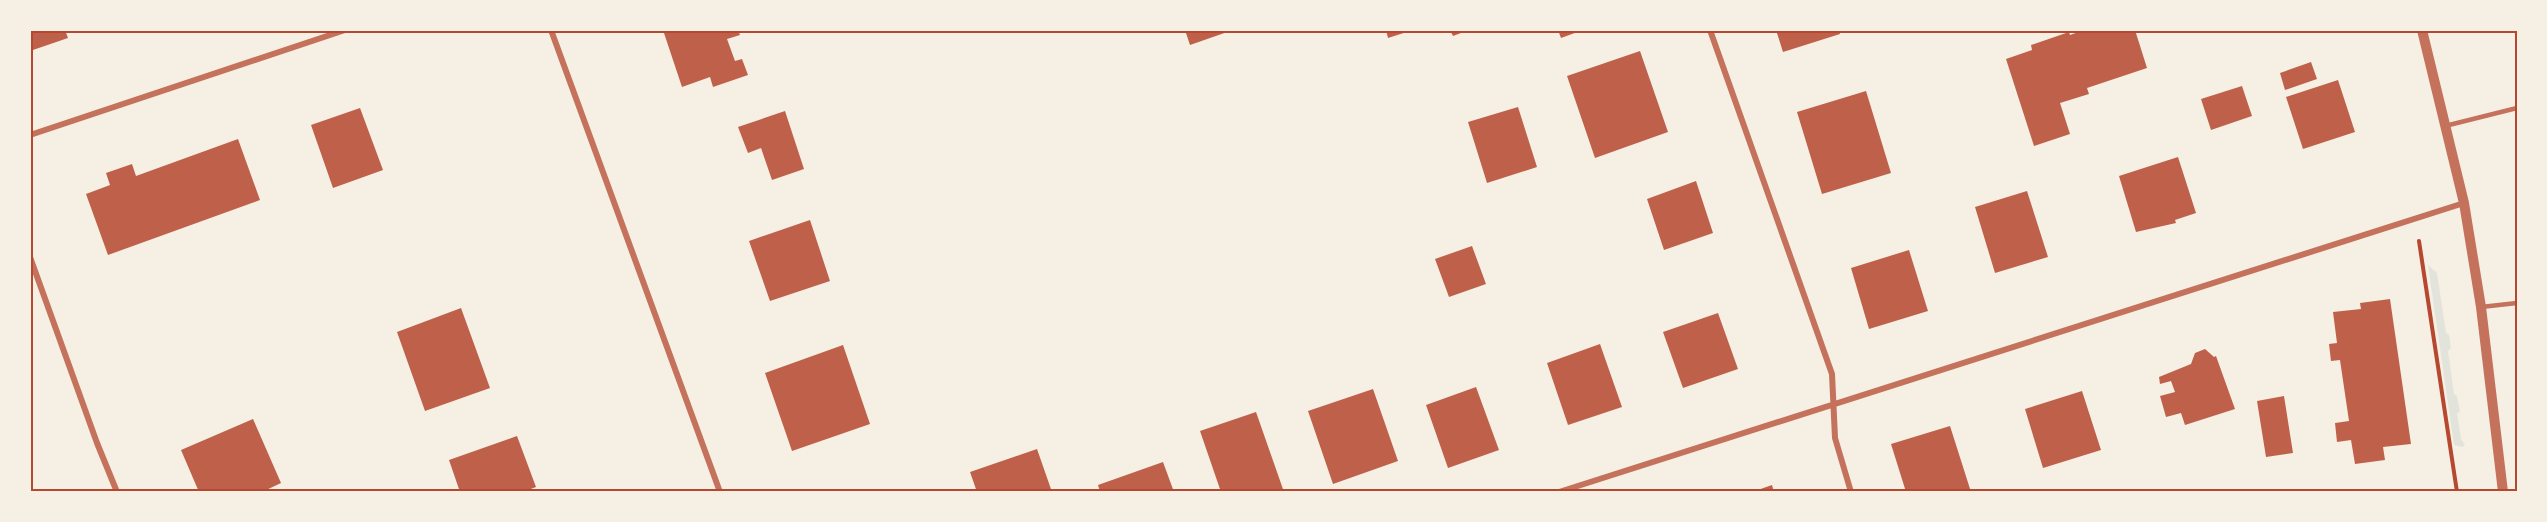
<svg xmlns="http://www.w3.org/2000/svg" width="2547" height="522" font-family="'Sofia Sans Condensed',sans-serif">
<rect width="100%" height="100%" fill="#f6efe4"/>
<!-- green -->
<path fill="#e2e4dc" d="M2428 265 2437 273 2446 333 2449 335 2451 348 2448 351 2454 394 2457 396 2460 412 2457 413 2461 439 2465 445 2462 447 2454 445Z"/>
<!-- building -->
<path fill="#bf614a" d="M30 30H65L68 38 30 51Z
M663 30H738L740 35 727 39 735 61 742 59 748 75 713 87 710 77 682 87Z
M1185 30H1233L1190 45Z
M1386 30H1413L1388 38Z
M1450 30H1469L1453 36Z
M1558 30H1583L1561 38Z
M1776 30H1839L1840 34 1783 52Z
M2084 30H2135L2147 68 2087 88 2089 94 2060 103 2070 134 2034 146 2006 59 2032 50 2031 45 2069 32 2070 35Z
M1640 51 1668 132 1595 158 1567 76Z
M2311 62 2317 79 2285 90 2280 73Z
M2338 80 2355 132 2303 149 2286 97Z
M2242 86 2252 116 2211 130 2201 99Z
M1866 91 1891 173 1822 194 1797 112Z
M1518 107 1537 167 1487 183 1468 122Z
M360 108 383 170 333 188 311 125Z
M785 111 804 169 772 180 761 148 748 153 738 127Z
M238 139 260 200 108 255 86 194 110 185 106 173 132 164 136 176Z
M2178 157 2196 213 2175 220 2176 223 2136 232 2119 176Z
M1696 181 1713 233 1664 250 1647 199Z
M2027 191 2048 257 1995 273 1975 207Z
M810 220 830 281 770 301 749 241Z
M1472 246 1486 284 1449 297 1435 259Z
M1909 250 1928 311 1869 329 1851 268Z
M2390 299 2411 444 2383 447 2385 460 2355 464 2351 440 2337 442 2335 423 2349 421 2340 360 2331 361 2329 344 2337 343 2333 312 2361 309 2360 303Z
M461 308 490 388 425 411 397 332Z
M1718 313 1738 369 1683 388 1663 332Z
M1600 344 1622 407 1568 425 1547 363Z
M843 345 870 424 792 451 765 373Z
M2205 349 2214 357 2216 356 2235 409 2185 425 2181 413 2166 417 2160 396 2175 392 2171 381 2160 384 2159 377 2191 364 2195 353Z
M1476 387 1499 450 1448 468 1426 405Z
M1373 389 1398 461 1333 484 1308 411Z
M2082 391 2101 450 2043 468 2025 409Z
M2284 396 2293 453 2266 457 2257 401Z
M1256 412 1284 492H1221L1200 431Z
M253 419 281 483 262 492H199L181 450Z
M1950 426 1971 492H1906L1891 444Z
M517 436 536 487 523 492H460L449 460Z
M1037 449 1052 492H977L970 472Z
M1163 462 1174 492H1100L1098 485Z
M1772 485 1774 492H1752Z"/>
<g fill="none" stroke-linecap="round" stroke-linejoin="round">
<!-- path -->
<path stroke="#b5482f" stroke-width="4" d="M2419 241 2457 492"/>
<!-- service -->
<path stroke="#c5725c" stroke-width="4.5" d="M2445 126 2517 108
M2481 307 2517 303"/>
<!-- minor -->
<path stroke="#c5725c" stroke-width="6" d="M551 30 720 492
M1710 30 1832 374 1835 438 1851 492
M30 135 345 30
M30 257 97 443 117 492
M1559 492 2464 203"/>
<!-- tertiary -->
<path stroke="#c5725c" stroke-width="10" d="M2422 30 2464 203 2481 307 2503 492"/>
</g>
<!-- border -->
<rect width="2547" height="522" fill="none" stroke="#f6efe4" stroke-width="63"/>
<rect x="32" y="32" width="2484" height="458" fill="none" stroke="#b5482f" stroke-width="2"/>
</svg>
